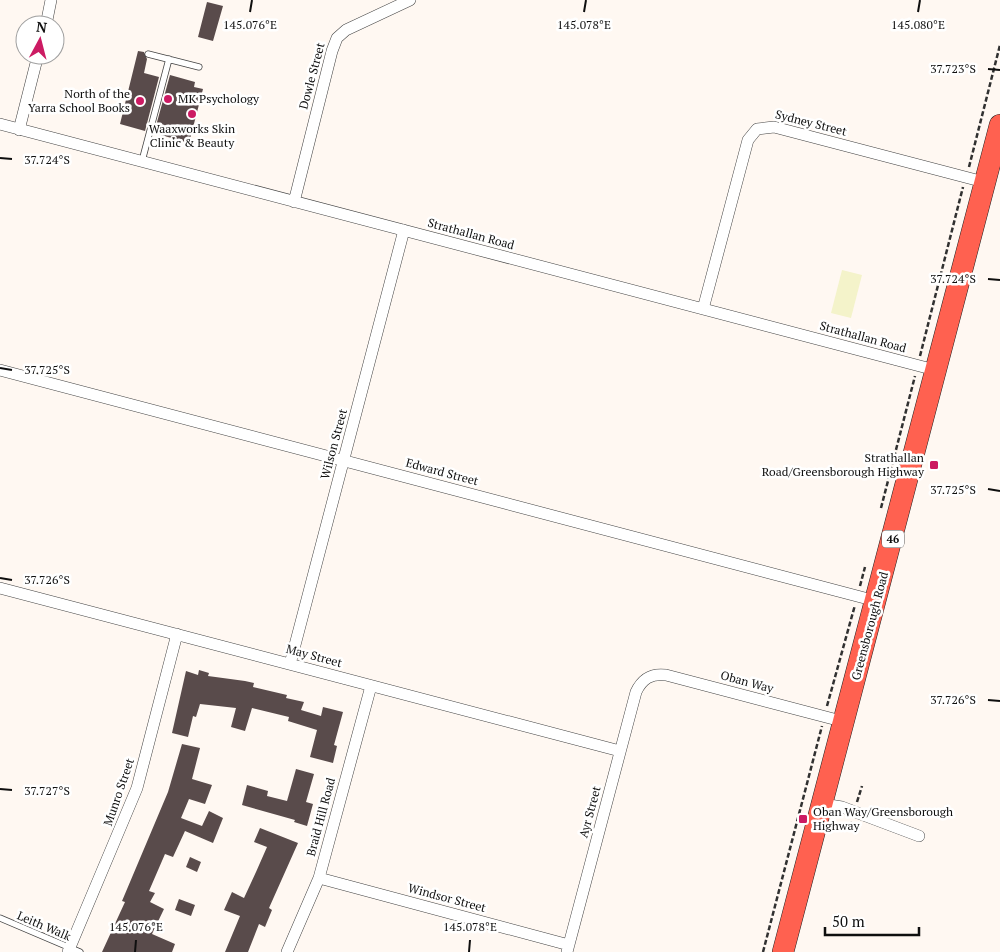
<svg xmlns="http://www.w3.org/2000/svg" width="1000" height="952" font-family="'PT Serif',serif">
<rect width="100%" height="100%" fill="#fff8f2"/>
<!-- pitch -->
<path fill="#f4f3ca" d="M842 270 862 275 851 318 831 313Z"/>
<!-- building -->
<path fill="#594b4b" d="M207 2 223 6 213 41 198 37Z
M138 51 144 52 147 59 144 73 159 77 145 131 120 124Z
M170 75 195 82 194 87 203 89 189 143 154 133Z
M199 670 209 673 208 676 245 681 254 683 253 687 287 695 286 698 304 702 301 710 321 716 323 707 343 712 334 745 337 746 333 763 310 757 317 730 288 721 289 717 252 708 245 731 231 727 236 708 200 704 196 717 193 716 188 737 172 733 186 671 198 675Z
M182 744 200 748 192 779 212 785 205 804 189 799 181 818 202 826 209 811 223 818 213 843 185 831 173 857 165 854 149 891 155 893 150 902 164 909 152 934 175 944 172 952H102L125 902 122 901 168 792Z
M296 769 314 774 306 802 313 804 307 826 294 822 295 820 242 805 247 785 268 791 267 796 287 801Z
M260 828 298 843 269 908 272 910 265 927 259 924 248 952H225L240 916 224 910 232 892 244 898 256 872 267 847 254 842Z
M190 857 201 862 197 872 186 867Z
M179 899 195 905 191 916 175 910Z"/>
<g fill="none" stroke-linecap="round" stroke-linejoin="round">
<!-- lane casing -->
<g stroke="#424242" stroke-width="7">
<path id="lane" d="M148 54 199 67
M142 161 169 59
M0 918 80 952"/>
</g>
<!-- street casing -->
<g stroke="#424242" stroke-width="12">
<path id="street" d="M46 25 51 0
M0 124 935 370
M19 130 38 55
M294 202 332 51 337 38 346 30 410 0
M703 309 748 140 757 129 774 127 984 182
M0 370 876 601
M0 588 620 751
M290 664 404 230
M823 804 842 807 919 836
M319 878 569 945
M68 952 137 788 177 634
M287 952 319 878 371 686
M567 952 636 692C642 679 651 673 666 675L845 722"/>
</g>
<!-- highway casing -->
<g stroke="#202020" stroke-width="22">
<path id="highway" d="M783 952 1000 125"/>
</g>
<!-- path -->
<path stroke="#313131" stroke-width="2.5" stroke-dasharray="5 2.5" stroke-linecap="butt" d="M969 167 1000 45
M920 356 963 187
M881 508 915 376
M860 586 865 567
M827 706 855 605
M857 802 862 786
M833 827 849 829 852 822
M763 952 822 726"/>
<!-- lane -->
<use href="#lane" stroke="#fff" stroke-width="5.5"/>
<!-- street -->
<use href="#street" stroke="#fff" stroke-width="11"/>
<!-- highway -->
<use href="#highway" stroke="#ff6150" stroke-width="21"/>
</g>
<!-- ticks -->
<path fill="none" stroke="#0f0f0f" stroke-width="2" d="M250 12 252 0M584 12 586 0M918 12 920 0M988 69 1000 70M0 158 12 159M988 279 1000 280M0 368 12 370M988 489 1000 491M0 578 12 580M988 700 1000 701M0 789 12 790M135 952 136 940M469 952 470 940"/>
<!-- markers -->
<g fill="#cc1b63" stroke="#fff" stroke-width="2">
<circle cx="168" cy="99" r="5"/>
<circle cx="140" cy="101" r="5"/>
<circle cx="192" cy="114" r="5"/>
<rect x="929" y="460" width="10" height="10" rx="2.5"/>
<rect x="798" y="814" width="10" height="10" rx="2.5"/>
</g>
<g text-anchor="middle" stroke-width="5" stroke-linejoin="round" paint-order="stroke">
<!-- shield labels -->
<rect fill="#fff" stroke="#575757" stroke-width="1" x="882" y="530.5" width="22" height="17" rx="4"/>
<g font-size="11" font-weight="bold" fill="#0f0f0f">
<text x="893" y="543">46</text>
</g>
<!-- street labels -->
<g font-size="12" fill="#0f0f0f" stroke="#fff">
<text transform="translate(312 76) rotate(-75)" y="4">Dowle Street</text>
<text transform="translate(811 123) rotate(14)" y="4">Sydney Street</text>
<text transform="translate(471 234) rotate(15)" y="4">Strathallan Road</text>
<text transform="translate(863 337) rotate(15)" y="4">Strathallan Road</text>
<text transform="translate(334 444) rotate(-75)" y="4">Wilson Street</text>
<text transform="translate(442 472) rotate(15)" y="4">Edward Street</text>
<text transform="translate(870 626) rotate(-75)" y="4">Greensborough Road</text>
<text transform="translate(314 656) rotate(15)" y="4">May Street</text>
<text transform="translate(747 682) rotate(15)" y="4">Oban Way</text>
<text transform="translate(119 792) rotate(-71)" y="4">Munro Street</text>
<text transform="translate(590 812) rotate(-75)" y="4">Ayr Street</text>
<text transform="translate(321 817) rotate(-75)" y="4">Braid Hill Road</text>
<text transform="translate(447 898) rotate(15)" y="4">Windsor Street</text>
<text transform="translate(44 926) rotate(23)" y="4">Leith Walk</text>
</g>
<!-- poi labels -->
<g font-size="12" fill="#0f0f0f" stroke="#fff" text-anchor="end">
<text x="130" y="98">North of the<tspan x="130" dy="14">Yarra School Books</tspan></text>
<text x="178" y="103" text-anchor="start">MK Psychology</text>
<text x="192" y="133" text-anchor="middle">Waaxworks Skin<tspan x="192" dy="14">Clinic &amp; Beauty</tspan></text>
<text x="924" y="462">Strathallan<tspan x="924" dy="14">Road/Greensborough Highway</tspan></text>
<text x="813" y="816" text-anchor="start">Oban Way/Greensborough<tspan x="813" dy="14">Highway</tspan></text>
</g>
</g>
<g font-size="12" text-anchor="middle" fill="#0f0f0f" stroke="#fff" stroke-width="5" stroke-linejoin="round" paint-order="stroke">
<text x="250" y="29">145.076°E</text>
<text x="584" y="29">145.078°E</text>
<text x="918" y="29">145.080°E</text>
<text x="953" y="73">37.723°S</text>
<text x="47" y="164">37.724°S</text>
<text x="953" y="283">37.724°S</text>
<text x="47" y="374">37.725°S</text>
<text x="953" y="494">37.725°S</text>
<text x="47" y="584">37.726°S</text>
<text x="953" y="704">37.726°S</text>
<text x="47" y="795">37.727°S</text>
<text x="136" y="931">145.076°E</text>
<text x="470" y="931">145.078°E</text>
</g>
<!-- north arrow -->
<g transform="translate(40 40) rotate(7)"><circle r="24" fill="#ffffff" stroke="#9f9f9f"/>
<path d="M0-4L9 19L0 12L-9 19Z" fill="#cc1b63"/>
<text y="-8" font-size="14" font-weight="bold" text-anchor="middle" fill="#0f0f0f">N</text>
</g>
<!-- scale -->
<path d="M825 927v8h94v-8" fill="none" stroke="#0f0f0f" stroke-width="2.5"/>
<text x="832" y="927" font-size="15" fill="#0f0f0f" stroke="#ffffff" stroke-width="4" paint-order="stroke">50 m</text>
</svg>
